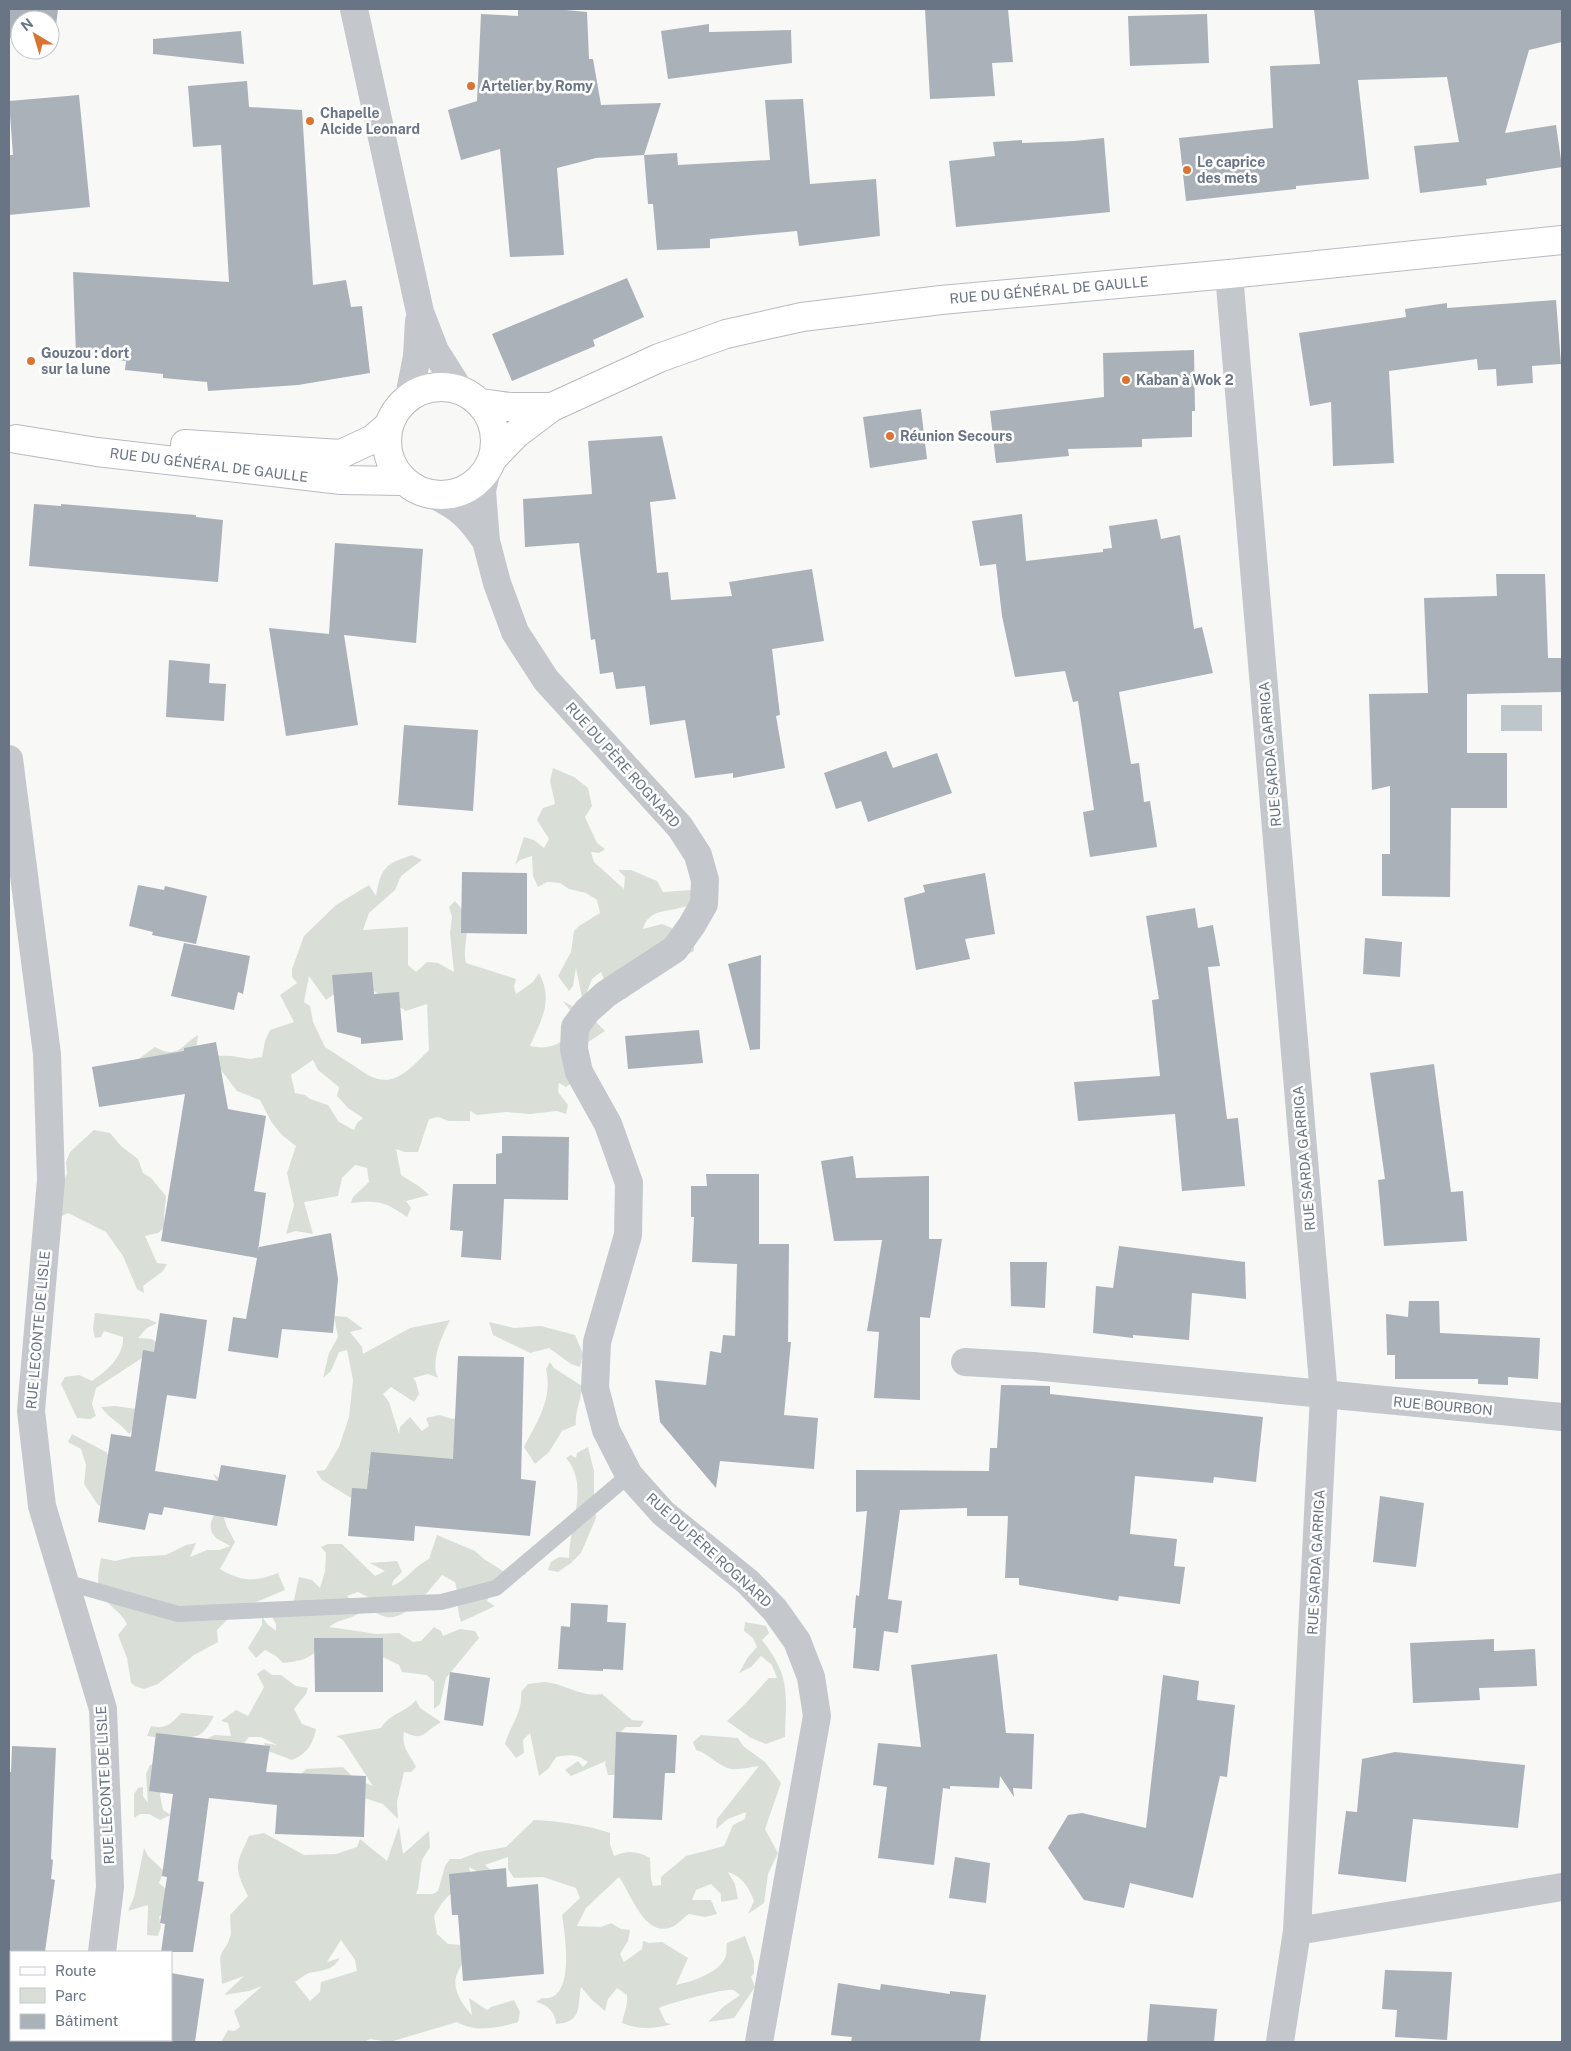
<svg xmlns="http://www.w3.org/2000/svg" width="1571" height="2051" font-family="'Public Sans',sans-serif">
<rect width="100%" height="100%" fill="#f8f8f6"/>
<!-- green -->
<path fill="#d9dfd7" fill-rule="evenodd" d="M553 768 574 777 588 788 592 806 585 817 597 843 605 849 599 853 591 852 594 862 624 889 625 877 618 870H631L657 881 663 892 705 889C700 894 694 903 687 906 671 912 648 908 643 929L662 924 672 928 694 943V951L673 962 625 999 604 980 601 972 592 979 583 1002 576 968 573 986 569 991 558 976 571 952 574 931 579 926 600 913 597 900 586 893 569 889 560 883 547 882 538 887 533 876 532 856 520 860 515 865 524 837 534 840 544 848 549 839 537 820 543 808 555 804 550 781Z
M412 855 422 860 401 876 395 890 369 913 363 930 408 927V965L416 972 427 962 438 963 454 972 450 933 452 917 449 907 455 901C458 905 463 909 465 914 471 926 462 948 466 963L516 979 514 987 516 994 533 982 539 973C554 1001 541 1020 530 1046 556 1051 564 1041 579 1022L563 1001 590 1016 605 1031 587 1043 573 1082 566 1087 559 1083 558 1092 568 1105 566 1114 557 1111 530 1114 506 1112 477 1115 470 1111V1121H449L438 1117 429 1119 418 1152H405L396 1149 401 1175 420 1187 429 1195 406 1201 411 1208 407 1217C384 1201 378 1200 351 1203L353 1197 369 1182 367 1168 355 1165 342 1178 338 1196 304 1202 313 1234 296 1231 286 1234 294 1205 287 1173 296 1146 282 1135 272 1123 260 1100 237 1091 218 1066 133 1063 155 1047C179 1060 181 1045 198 1035L196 1051 193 1055 232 1056 250 1059 262 1057 265 1041 270 1030 294 1022 280 995 297 983 292 977V969L304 936 336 905 369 885 376 896C381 868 385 864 412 855ZM309 976 326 1000 336 993 369 988 406 1011 427 1004 429 1050C411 1067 395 1090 368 1075L325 1047 313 1022 310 1006 304 1002ZM313 1060 318 1070 339 1087 337 1096 348 1108 363 1118 357 1123 354 1130 339 1122 328 1105 310 1099 305 1095 295 1093 291 1075Z
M94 1130 110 1133 121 1146 138 1159 143 1173 151 1178 166 1196 164 1215 165 1227 158 1233 145 1236 157 1263 167 1264 163 1271 143 1286 144 1293 137 1289 123 1256 106 1232 68 1213 50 1222 67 1173 66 1162 70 1152Z
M95 1313 148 1319 157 1323 147 1328 138 1338 152 1339 160 1345V1358H142L96 1388 92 1404 96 1416 90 1419 77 1418 61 1384 65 1377 79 1375 92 1381C107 1371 124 1356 123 1337L104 1331 101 1337 95 1338 93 1329Z
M334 1316 347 1317 363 1329 350 1332 362 1347 363 1354 410 1328 450 1320C442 1336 430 1361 438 1378L428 1374 413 1378 416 1382 419 1394 414 1402 391 1387 383 1394 389 1402 399 1434 400 1427 410 1417 422 1431 429 1426 426 1418 439 1415 453 1419 461 1416 457 1479 368 1471 375 1491 353 1493 351 1498 322 1480 316 1471 325 1470 339 1447 349 1417 353 1380 347 1350 339 1352 331 1371 323 1378 329 1353 338 1337Z
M489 1322 514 1328 541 1326 575 1335 583 1354 580 1367 571 1364 549 1348 530 1353 493 1335Z
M550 1362 554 1368 582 1386C582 1398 574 1414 576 1425L562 1431 549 1452 535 1464 524 1447C537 1422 553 1399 546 1369Z
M115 1406 143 1410 135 1427 129 1434C121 1423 108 1418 101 1407Z
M72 1434 106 1452 121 1476 116 1513 98 1505 84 1484 86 1465 81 1449 68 1442Z
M588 1447 594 1471V1504L596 1518 581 1553 571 1563 558 1572 548 1570 551 1562 559 1557 569 1558C569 1525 590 1485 566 1458L571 1455 576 1458 577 1453Z
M213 1474 234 1486 238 1498 229 1513 223 1515 227 1527 235 1542 220 1569C242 1582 255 1582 278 1573L285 1590 237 1610 217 1630 218 1642 194 1655 158 1684 144 1689 135 1686 131 1683 127 1658 118 1635 127 1624C121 1612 113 1609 105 1600 95 1587 98 1573 101 1558L115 1561 132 1557 166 1555 186 1545 196 1543 190 1557 207 1550H219L230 1546C226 1543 220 1541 216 1538 202 1524 219 1509 227 1496Z
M437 1535 475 1551 484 1559 503 1571 528 1574 521 1575 492 1589 487 1601 495 1606 461 1622C456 1607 459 1596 455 1582L442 1575C430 1589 408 1620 387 1617 384 1617 379 1614 376 1613L372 1599 358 1592 347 1596 354 1603 358 1614C347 1620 339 1619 329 1627L377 1634 399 1633 413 1642 421 1641 434 1627 441 1631 443 1636 460 1629 475 1631 479 1638 446 1678 440 1704 434 1709V1682L427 1675 402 1672 399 1665 385 1658 325 1641C313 1658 303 1661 283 1663L276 1656 265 1650 256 1658 248 1648 262 1625V1616L267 1624 276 1631V1624L271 1615 293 1605 299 1577 312 1580 320 1588 325 1571 326 1553 321 1547 328 1544H342L375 1576 385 1571 370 1563 397 1561 402 1572 393 1581 392 1586C407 1580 414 1566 429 1559Z
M745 1622 766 1626 769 1633 762 1640C791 1677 786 1693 785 1737L766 1744 751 1738 727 1721 745 1704 769 1678H777L772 1665 761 1656 751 1667 739 1673 748 1657 757 1647 753 1638 744 1631Z
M264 1669 272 1675H281L296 1686 308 1688 306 1694 294 1709 302 1724 316 1729C313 1744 307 1754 292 1760L268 1751 264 1743 277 1745 261 1737H249L241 1747 205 1740 214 1735 231 1736 228 1723 221 1721 236 1710 248 1716 264 1687 257 1674Z
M544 1682C564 1683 582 1698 602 1694L632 1720 644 1721 640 1727H626L616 1736 615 1775H608L605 1764 606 1761 571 1776 565 1770 578 1761 583 1767 588 1762C577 1754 570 1754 556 1757L549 1768 539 1776 530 1733 523 1740 524 1753 516 1758 505 1744C510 1726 523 1712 521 1692L528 1684Z
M416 1700 420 1708 441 1722C423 1732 425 1742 404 1732 401 1748 410 1754 416 1767L411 1772H404L397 1802 398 1819 383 1804 298 1777 306 1769 343 1767 355 1779 373 1786 343 1740 336 1736 381 1728C390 1713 405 1713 416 1700Z
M181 1713 214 1716C210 1723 206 1731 199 1735 191 1739 157 1738 147 1736L151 1726C166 1730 172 1723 181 1713Z
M701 1735 738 1738 743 1746 765 1762 781 1783 765 1829 778 1853 768 1874 764 1903 748 1914 754 1901C749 1888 743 1877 728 1872L735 1884 738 1899 721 1902V1894L711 1884 696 1890 692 1900H711L717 1914 705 1917 689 1914C684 1917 679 1923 674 1926 645 1941 631 1893 619 1877L586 1908 577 1926 601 1927 611 1923 621 1929 630 1930 628 1941 620 1954 624 1962 642 1949 643 1941 649 1943 662 1942 688 1958 676 1985C691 1982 722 1972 726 1955 727 1951 726 1947 727 1943L745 1936 754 1961V1973L751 1977 755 1987 734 2018 708 2022 723 2007 740 1995C740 1995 734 1990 733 1990 725 1988 667 2004 659 2008L666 2023 672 2024C654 2029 639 2030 622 2023 624 2012 628 2006 627 1995L617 1988 608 1999 605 2011 592 2000 581 1987C577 2007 583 2022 556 2024 555 2012 548 2005 536 2002L542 1998C576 2003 565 1934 562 1915L580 1898 576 1888 543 1877 514 1878 508 1869V1857L485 1865 495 1874 488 1877 469 1867 470 1872 442 1903 434 1916 437 1934 448 1944 461 1945 466 1955C464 1961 460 1967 457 1974 451 1988 463 2006 472 2015L469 1998 487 2010 491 2007 514 2000 520 2012 518 2022C499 2028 476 2033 457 2022L390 2042 370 2039 364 2042H221L228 2030 234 2031 240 2027 234 2011 262 1986 249 1991 224 1995 244 1976 222 1984 220 1958 222 1952 228 1943 231 1934 230 1915 248 1896C233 1866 236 1865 249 1836L264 1833 304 1855 336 1854 357 1847 360 1839 387 1861 399 1826 403 1854 429 1831 430 1847 422 1860 418 1889 416 1894H433L438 1891 445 1866 450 1859H461L478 1852 506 1847 534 1820C558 1821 588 1825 610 1833V1844L614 1856C628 1850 637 1851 650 1858L651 1879 653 1886 661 1885V1877L686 1856 724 1846 733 1825 745 1819 746 1812 728 1819 716 1829 717 1819 759 1766C750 1767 739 1770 731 1769 719 1767 708 1753 696 1750L693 1742ZM341 1940 355 1960 357 1971 321 1982 320 1992 310 2001 295 1982C300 1979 304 1975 309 1973 323 1970 332 1971 340 1958L327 1962Z
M159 1763 167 1766 160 1795 163 1810 171 1815 160 1820 149 1814H140L134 1818V1794L138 1788 143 1787V1796L148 1803 146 1774 150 1765Z
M144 1848 148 1856 164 1871 159 1883 167 1890V1907L159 1917 161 1927 158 1936 147 1935 148 1905 128 1911 134 1897Z"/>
<!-- water -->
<path fill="#bec6cc" d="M1501 705H1542V731H1501Z"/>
<!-- building -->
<path fill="#abb1b8" d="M9 9H58L54 43H50V20H20V39L9 38Z
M518 9H555L587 12 589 59H593L601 105 661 103 644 155 596 158 557 168 564 255 510 257 500 149 461 160 448 110 477 101 481 14 518 16Z
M925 9H1008L1013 62 992 63 995 96 930 99Z
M1314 9H1562V42L1529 50 1505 133 1556 125 1562 167 1486 179 1487 185 1420 193 1414 146 1459 142 1447 77 1358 80 1369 179 1296 186V189L1186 201 1179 138 1273 128 1270 66 1320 64Z
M1207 14 1209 63 1130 66 1128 16Z
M709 24V32L791 30 792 63 668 79 661 31Z
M241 31 244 64 153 54V39Z
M247 81 249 107 302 110 313 285 346 280 351 307 362 306 370 373 298 385 208 391 207 382 163 378V374L125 370 126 361 76 355 73 272 229 282 221 145 193 147 188 86Z
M79 95 90 207 9 215V155H13L9 101Z
M803 99 810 184 876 179 880 236 799 246 797 231 710 239V248L657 250 653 204H648L644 155 677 153 678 165 770 160 765 100Z
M1104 138 1110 212 956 227 949 161 995 156 993 142 1022 140V143L1074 141Z
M627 278 644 317 593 340 595 346 512 381 492 334Z
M1556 300 1561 364 1532 366 1533 383 1497 386 1496 369 1478 370 1477 359 1389 371 1394 463 1333 466 1331 402 1310 406 1299 333 1406 317 1405 309 1447 303V308Z
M1194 350 1195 411H1192V437L1142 439V447L1068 449 1069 456 996 463 990 411 1104 397 1103 353Z
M921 409 927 459 870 468 863 417Z
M662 436 676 499 650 502 657 573 668 572 671 600 732 596 729 582 812 569 824 641 772 649 780 715 776 716 785 768 733 778V773L695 778 685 720 650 725 645 686 616 689 613 672 600 674 595 639 591 640 579 543 525 547 523 499 592 494 588 441Z
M34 504 61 506V504L196 515V517L223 520 218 582 29 566Z
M1022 514 1026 561 1103 552V549L1112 548 1109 526 1157 519 1161 539 1180 535 1194 629 1202 627 1213 673 1119 692 1131 764 1139 763 1144 802 1150 801 1157 847 1090 857 1083 812 1094 810 1078 701 1073 702 1065 671 1015 677 1002 616 996 564 980 566 972 521Z
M335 543 423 549 416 643 344 635 358 725 286 736 269 628 329 634Z
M1496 574H1545L1548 658H1562V692L1467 694V753H1507V808H1451L1450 897 1382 896V854H1390V786L1372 790 1369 694 1428 693 1424 598 1497 596Z
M169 660 210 664 209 683 226 684 224 721 166 717Z
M404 725 478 730 473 811 398 805Z
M886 751 893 768 937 753 952 793 868 822 861 801 836 809 824 773Z
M462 872 527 873V934L461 933Z
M985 873 995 934 965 939 970 959 916 970 904 898 925 892 923 885Z
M138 885 164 890 165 886 207 896 196 944 152 935 153 932 129 926Z
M1195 908 1198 928 1213 925 1220 966 1208 967 1227 1119 1238 1118 1245 1186 1182 1191 1175 1114 1078 1121 1074 1082 1160 1076 1152 1000 1159 999 1146 916Z
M1365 938 1402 942 1400 977 1363 974Z
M184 943 250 956 243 994 238 992 234 1010 171 996Z
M761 955 760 1049 750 1050 728 964Z
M372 972 374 994 399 992 403 1040 361 1044V1038L337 1032 332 975Z
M699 1030 703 1063 628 1069 625 1036Z
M216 1042 228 1109 266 1116 254 1191 266 1193 258 1251 259 1247 331 1233 338 1279 333 1333 282 1329 278 1358 228 1351 233 1317 246 1319 257 1258 161 1241 185 1094 99 1107 92 1067 184 1051V1048Z
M1434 1064 1451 1192 1463 1191 1467 1241 1384 1246 1378 1180 1385 1179 1370 1073Z
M502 1136 569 1137 568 1200 504 1199 501 1260 461 1257 463 1231 450 1230 453 1184H496V1154L502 1153Z
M853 1156 856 1178 929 1176V1239H942L930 1318 920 1317V1400L874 1398 879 1332 867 1331 882 1240 834 1241 821 1161Z
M706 1174H759V1244H789L788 1342H791L784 1415 818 1418 814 1469 720 1461 716 1488 660 1422 655 1380 706 1385 710 1351 721 1353 723 1335 735 1336 737 1264 692 1262 694 1217H691V1186H707Z
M1119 1246 1245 1262 1246 1299 1192 1293 1189 1340 1133 1335V1338L1093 1333 1096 1286 1113 1288Z
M1010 1262H1047L1045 1308 1011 1306Z
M1409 1301H1439L1440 1333 1540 1338 1538 1379 1508 1377V1385L1478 1384V1379H1395V1355H1387L1386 1314 1408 1317Z
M160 1313 207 1320 196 1399 167 1395 155 1471 218 1481 221 1465 286 1475 277 1526 164 1507 162 1515 149 1513 145 1530 98 1522 111 1434 131 1437 143 1350 154 1352Z
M458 1356 524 1357 521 1479 536 1481 530 1536 415 1526 414 1541 348 1536 352 1488 367 1489 371 1452 453 1459Z
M1001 1385 1050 1386V1394L1263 1417 1256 1482 1214 1477 1213 1483 1135 1476 1130 1534 1177 1539 1174 1566 1185 1567 1180 1604 1119 1596 1118 1601 1019 1585V1578H1005L1008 1516H967V1508L900 1510 888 1599 902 1601 898 1633 884 1631 879 1671 853 1668 856 1628H853L856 1595 859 1596 867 1511 856 1512V1470L989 1471 990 1448H997Z
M1380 1496 1424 1503 1416 1567 1373 1562Z
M571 1603 608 1605 607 1622 626 1623 623 1670 603 1669V1671L558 1669 561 1626 570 1627Z
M314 1638H383V1692H315Z
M1494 1639V1651L1535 1649 1537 1686 1479 1688 1480 1700 1413 1703 1410 1643Z
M997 1654 1006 1733 1034 1734 1032 1789 1013 1788 1014 1797 1000 1776 999 1788 950 1786V1789L943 1788 934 1865 878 1858 887 1787 873 1785 878 1743 921 1747 911 1665Z
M450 1672 490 1678 483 1726 444 1720Z
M1163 1675 1199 1681 1197 1700 1235 1705 1227 1777 1220 1776 1193 1898 1130 1883 1124 1908 1084 1900 1048 1848 1068 1815 1082 1813 1146 1828Z
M616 1732 677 1735 675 1773H665L662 1820 613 1818Z
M156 1733 270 1746 266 1772 366 1776 364 1837 275 1834 277 1805 209 1798 198 1881 204 1882 193 1952H161L165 1924 160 1923 167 1877 162 1876 173 1794 149 1791Z
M12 1746 56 1748 51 1859 53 1860 51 1879 55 1880 45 1952H9V1772H11Z
M1395 1752 1525 1765 1518 1828 1413 1819 1406 1882 1338 1874 1346 1811 1357 1812 1362 1759Z
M955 1857 990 1863 986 1903 949 1898Z
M506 1868 507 1887 538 1884 544 1974 463 1981 458 1915H452L449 1874Z
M1385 1970 1452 1972 1447 2040 1395 2037 1397 2010 1382 2009Z
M171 1973 204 1979 195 2042H171Z
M838 1983 880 1990 881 1984 950 1994V1991L986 1995 980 2042H851L852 2037 831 2035Z
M1150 2004 1217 2009 1214 2042H1147Z"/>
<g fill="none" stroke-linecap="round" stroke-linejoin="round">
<!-- secondary casing -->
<g stroke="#b7babf" stroke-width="30">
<path id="secondary" d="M387 441a54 54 0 1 1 108 0a54 54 0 1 1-108 0Z
M480 403 510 407H552
M16 439 97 452 341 480 403 481
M185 444 341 454 373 439 389 425
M493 458 516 434 552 407 659 358 726 334 802 317 941 300 1229 274 1562 240"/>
</g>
<!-- lane -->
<path stroke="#c4c7cb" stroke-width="16" d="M65 1582 178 1614 441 1602 496 1588 629 1475"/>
<!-- street -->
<path stroke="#c4c7cb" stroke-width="28" d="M354 9 420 312 435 351 459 389
M1229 274 1324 1395 1297 1931 1280 2042
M409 397 417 356 419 321
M486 473 482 491 486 541 497 583 515 632 546 680 680 827 698 855 705 880 704 904 692 925 675 949 606 994 587 1011 575 1027 574 1049 579 1072 608 1124 629 1183 628 1235 597 1342 595 1388 606 1430 629 1475 663 1513 748 1582 775 1610 797 1641 811 1677 817 1716 759 2042
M436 496C462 509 470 518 486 541
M9 759 47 1054 51 1180 31 1411 42 1506 103 1709 110 1887 102 1952
M965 1362 1033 1366 1562 1417
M1297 1931 1562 1887
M90 2042V2040"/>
<!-- secondary -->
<use href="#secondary" stroke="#fff" stroke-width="28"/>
</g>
<!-- markers -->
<g fill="#db7333" stroke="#fff" stroke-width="2">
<circle cx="471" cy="86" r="5"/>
<circle cx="310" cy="121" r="5"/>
<circle cx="1187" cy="170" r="5"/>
<circle cx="31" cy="361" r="5"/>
<circle cx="1126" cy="380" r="5"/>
<circle cx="890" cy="436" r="5"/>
</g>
<g text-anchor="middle" stroke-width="5" stroke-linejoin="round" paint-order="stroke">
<!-- poi labels -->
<g font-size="14" font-weight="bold" fill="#697485" stroke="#fff" text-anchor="start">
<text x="481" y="91">Artelier by Romy</text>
<text x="320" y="118">Chapelle<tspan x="320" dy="16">Alcide Leonard</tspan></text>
<text x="1197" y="167">Le caprice<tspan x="1197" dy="16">des mets</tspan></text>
<text x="41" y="358">Gouzou : dort<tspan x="41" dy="16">sur la lune</tspan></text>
<text x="1136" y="385">Kaban à Wok 2</text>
<text x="900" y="441">Réunion Secours</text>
</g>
<!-- street labels -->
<g font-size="14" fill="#697485" stroke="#fff">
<text transform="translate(1049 290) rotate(-5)" y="5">RUE DU GÉNÉRAL DE GAULLE</text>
<text transform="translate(209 465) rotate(7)" y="5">RUE DU GÉNÉRAL DE GAULLE</text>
<text transform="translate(1270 754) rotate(-95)" y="5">RUE SARDA GARRIGA</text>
<text transform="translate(623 765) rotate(48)" y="5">RUE DU PÈRE ROGNARD</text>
<text transform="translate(1304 1158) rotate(-95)" y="5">RUE SARDA GARRIGA</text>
<text transform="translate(38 1330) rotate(-85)" y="5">RUE LECONTE DE LISLE</text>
<text transform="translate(1443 1406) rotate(5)" y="5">RUE BOURBON</text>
<text transform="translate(709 1550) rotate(42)" y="5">RUE DU PÈRE ROGNARD</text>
<text transform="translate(1316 1562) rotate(-87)" y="5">RUE SARDA GARRIGA</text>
<text transform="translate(105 1785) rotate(-93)" y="5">RUE LECONTE DE LISLE</text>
</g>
</g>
<!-- border -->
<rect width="1571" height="2051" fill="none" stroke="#697485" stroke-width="20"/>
<!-- legend -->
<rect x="10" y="1951" width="162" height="90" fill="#ffffff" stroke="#c3c7ce"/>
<rect x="20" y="1967" width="25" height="8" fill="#ffffff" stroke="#c3c7ce"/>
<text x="55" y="1976" font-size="15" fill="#697485">Route</text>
<rect x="20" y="1988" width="25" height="15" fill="#d9dfd7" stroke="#c3c7ce"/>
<text x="55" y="2001" font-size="15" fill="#697485">Parc</text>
<rect x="20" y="2014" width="25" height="15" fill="#abb1b8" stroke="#c3c7ce"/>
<text x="55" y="2026" font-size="15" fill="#697485">Bâtiment</text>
<!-- north arrow -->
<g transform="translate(35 35) rotate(322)"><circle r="24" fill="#ffffff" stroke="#c3c7ce"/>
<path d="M0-4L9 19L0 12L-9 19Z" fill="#db7333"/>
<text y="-8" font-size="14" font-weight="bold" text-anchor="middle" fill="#697485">N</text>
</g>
</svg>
